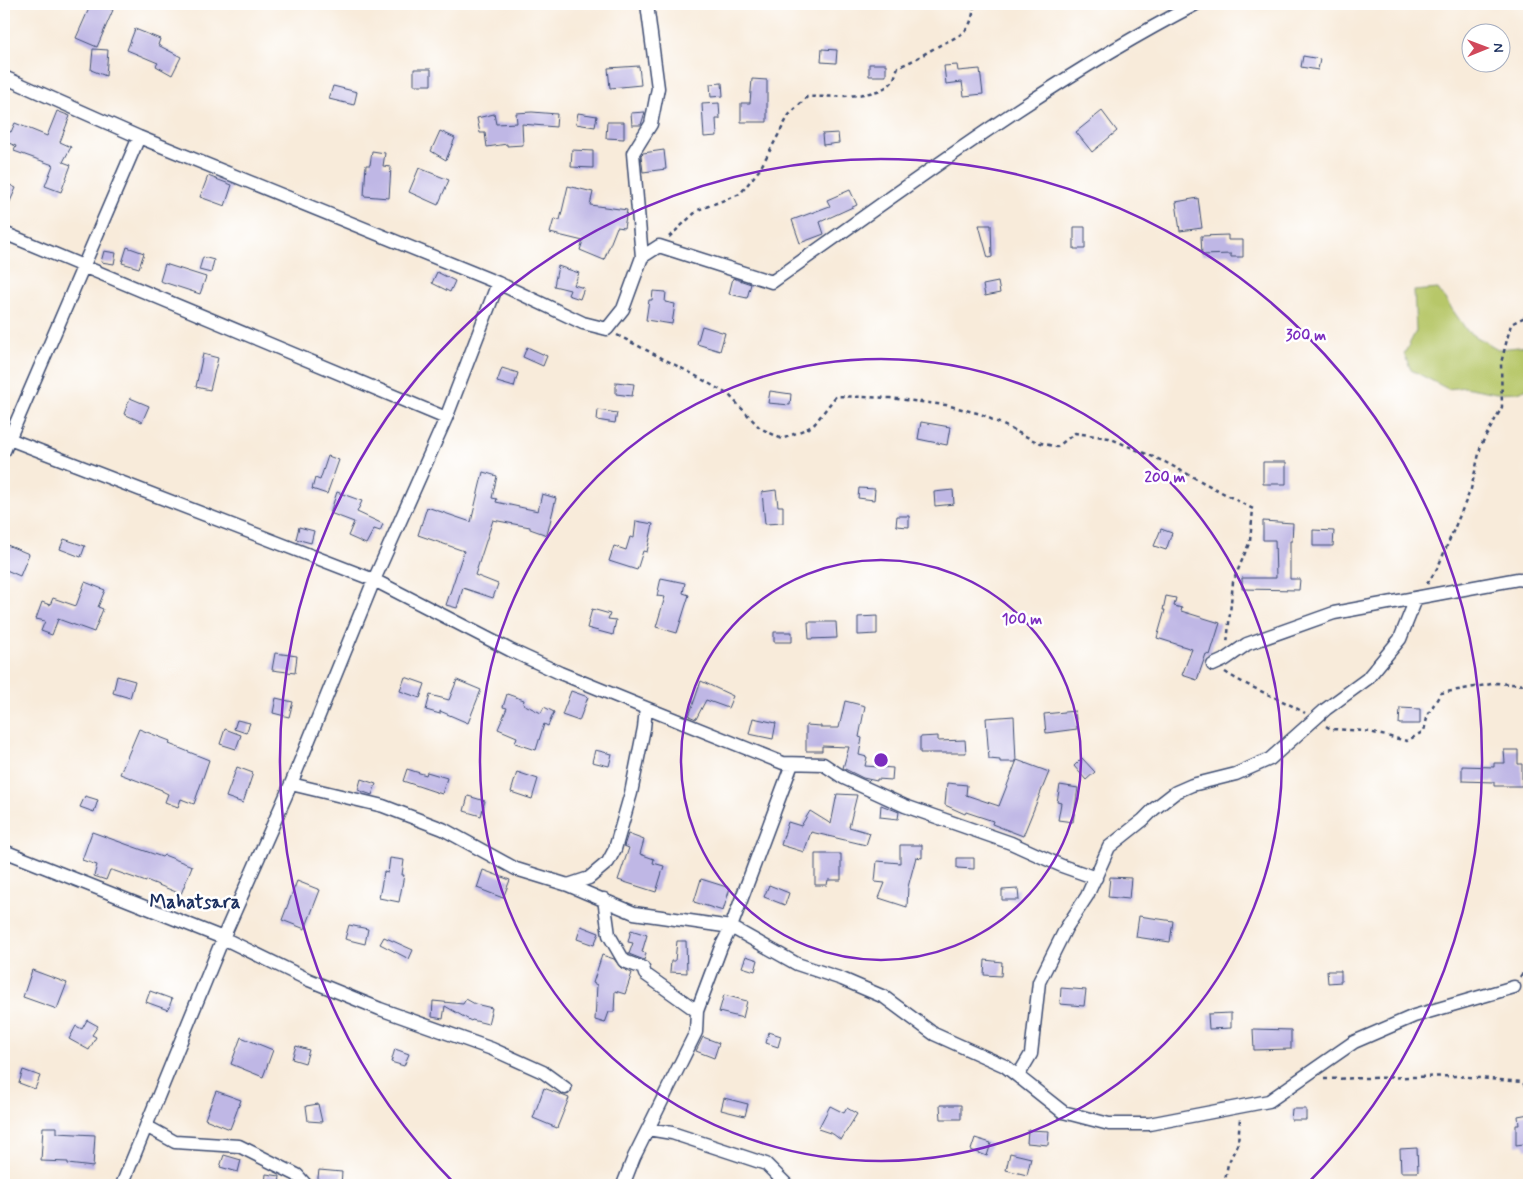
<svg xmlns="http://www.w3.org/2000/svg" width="1533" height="1189" font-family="Mynerve,sans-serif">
<rect width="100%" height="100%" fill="#fff"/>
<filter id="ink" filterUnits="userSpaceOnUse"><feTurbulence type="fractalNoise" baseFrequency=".02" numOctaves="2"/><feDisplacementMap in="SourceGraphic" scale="10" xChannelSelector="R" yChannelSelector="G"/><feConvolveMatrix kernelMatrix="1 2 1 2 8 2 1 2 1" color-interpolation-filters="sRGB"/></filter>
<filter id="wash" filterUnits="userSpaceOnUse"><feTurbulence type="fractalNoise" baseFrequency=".0096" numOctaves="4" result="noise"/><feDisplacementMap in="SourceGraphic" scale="20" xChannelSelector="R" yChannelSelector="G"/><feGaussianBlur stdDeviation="1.12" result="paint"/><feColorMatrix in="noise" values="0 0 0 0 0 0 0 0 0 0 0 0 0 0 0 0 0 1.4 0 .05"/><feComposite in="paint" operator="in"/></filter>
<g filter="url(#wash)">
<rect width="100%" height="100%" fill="#f8ebda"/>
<!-- green -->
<path fill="#b7c769" stroke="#697b64" d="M1438 289 1468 332 1498 349 1529 346V388L1518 392 1496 393 1465 387 1448 389 1411 370 1404 354 1416 331 1414 291Z"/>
<g id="blocks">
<!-- building -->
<path fill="#bfb7e5" d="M91 4H99L113 10 97 47 76 38Z
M135 29 160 39 158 45 181 57 172 75 156 66 158 63 127 50Z
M93 49 108 50 106 76 91 70Z
M822 49 837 50 836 63 821 62Z
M1303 56 1320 59 1318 70 1301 67Z
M869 64H886V76H869Z
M957 65 958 71 980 69 983 94 964 96 962 82 946 84 944 66Z
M639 66 641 85 610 88 608 68Z
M414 69H431V85H414Z
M752 79 767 80V122H741V103H750Z
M722 83 723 96 711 97 710 84Z
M333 86 357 92 354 105 329 99Z
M719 103 720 119H716L717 136 704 137 702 104Z
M57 111 70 116 60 142 71 147 63 162 71 165 61 192 45 186 53 165 14 151 16 146 4 141 8 131 11 132 15 123 47 136Z
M1102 111 1117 131 1092 152 1076 132Z
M532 112 557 114 556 127 522 124 523 145 507 146V144L487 147 485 133H480L477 118 494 114 496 124 517 123 516 113Z
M645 112 641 125H632L631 113Z
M578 113 597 116 595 127 576 124Z
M607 122H624V139L606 138Z
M440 131 455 138 446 160 431 151Z
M838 133 839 143 823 145 822 134Z
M572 150 593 151V168L571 167Z
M664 150 666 169 643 172 641 155 643 153Z
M372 151 385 153 383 166 391 167 389 198 364 196 366 165H370Z
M419 168 449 180 438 205 409 192Z
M208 176 232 185 225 206 200 197Z
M4 182 16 188 4 215Z
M568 186 593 192 590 205 627 210 624 228 617 227 604 260 580 250 583 241 550 233 554 219 560 220Z
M850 190 857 205 820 222 824 234 800 243 792 220 830 206 827 200Z
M1198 198 1202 228 1180 231 1176 202Z
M979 225H991L992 257 988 258Z
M1074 227H1085V249H1074Z
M1228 235V240H1243V257H1231V254L1202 255 1201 236Z
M127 247 144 253 139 268 122 263Z
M104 251 116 253 114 264 101 262Z
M203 257 214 260 211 273 199 270Z
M165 264 206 277 200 294 160 281Z
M558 266 579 273 574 285 584 288 580 299 568 295 570 290 554 286Z
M437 272 455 281 450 292 432 283Z
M733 278 751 284 747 298 729 294Z
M998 282 1000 293 985 296 983 285Z
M653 291 666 292 665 302 675 304 672 324 646 320 649 300H652Z
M702 326 725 333 720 351 697 344Z
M527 347 547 356 543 366 523 357Z
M203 354 218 358 210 390 196 387Z
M502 368 518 373 514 387 497 382Z
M616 382 634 384 632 396 616 394Z
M770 391 791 394 790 405 768 403Z
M130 398 149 406 142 422 124 414Z
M598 410 617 413 615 423 597 420Z
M921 422 950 427 947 445 918 439Z
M328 456 339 460 327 494 312 489 315 478 320 480Z
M1263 462H1286V484H1263Z
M483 472 497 476 492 498 497 499 496 502 538 511 542 494 556 498 547 535 530 529V527L493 520 475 575 498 584 493 598 463 588 457 608 446 605 464 551 418 535 427 507 471 522Z
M859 488 875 489 874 500 858 498Z
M776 490 778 506H783V523L765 524 762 492Z
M953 490 954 504 935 506 934 492Z
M337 492 362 501 357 512 383 524 380 531 374 529 366 544 348 536 354 522 330 513Z
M897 516H909V527L896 526Z
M636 521 653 524 647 552 643 551 637 570 609 561 614 546 626 550 630 537 634 538Z
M1263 521 1293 523 1292 541H1290V579H1300L1299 590 1242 589V578H1276L1275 540H1263Z
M299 527 314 531 311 543 296 539Z
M1161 529 1172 533 1166 550 1154 546Z
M1313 530 1334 531 1333 546H1313Z
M64 539 85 546 81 557 60 549Z
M7 545 29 554 20 576 4 569V552Z
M661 578 685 583 683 593 689 595 677 633 656 627 665 597 657 596Z
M85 582 105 590 98 607 103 609 94 632 58 619 52 635 41 631 45 621 36 619 42 602 50 605 53 598 76 606Z
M1166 596 1176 598 1174 606 1182 608 1181 611 1220 623 1210 655 1206 654 1197 680 1182 675 1192 649 1157 638 1165 610H1163Z
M592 609 610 614 608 619 616 620 613 635 587 628Z
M877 616V634L858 635V617Z
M808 622H836L837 638 809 639Z
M774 632H792V642H774Z
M275 653 297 656 295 673 272 670Z
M117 676 135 681 130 698 113 693Z
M405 677 425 684 420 698 400 691Z
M457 680 481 690 468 723 440 711V714L426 710 430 695 449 700Z
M701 681 733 696 728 708 706 700 696 719 689 716Z
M571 691 588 697 579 721 562 715Z
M507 694 524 700 523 704 541 713 544 707 554 712 548 726 544 724 536 750 515 743 517 737 498 729 507 708 503 707Z
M276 698 293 702 289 717 273 713Z
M845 701 865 706 859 737 862 738 859 755 867 757 865 766 893 768 892 780 877 779V781L863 778 843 768 849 747 822 746V751H806V725L821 726V728H839Z
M1400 708 1420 709V724H1399Z
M1075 711 1077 729 1046 733 1044 714Z
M1014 716 1016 762H1000V760L989 759 986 718Z
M753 718 776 723 773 739 749 734Z
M237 720 250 723 246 733 234 729Z
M139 729 170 741 169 744 209 760 194 804 181 799 178 807 165 802 168 794 162 791V790L120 774Z
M225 729 241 735 236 749 220 744Z
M938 736V741L965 740 966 753H920V737Z
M595 750 612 754 609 766 592 762Z
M1504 750H1518V764H1522V786H1494V782L1462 781V766L1494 767V763H1505Z
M1082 758 1095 772 1086 780 1074 766Z
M1017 760 1049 772 1023 836 992 824 993 821 966 812 965 814 945 805 947 783 967 785 966 795 999 806Z
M237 767 253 773 243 803 226 797Z
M407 769 426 775 427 772 447 778 442 794 403 781Z
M517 772 538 779 532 799 511 792Z
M361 779 376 784 372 795 358 790Z
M1060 785 1078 788 1073 822 1058 820 1061 803 1057 802Z
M837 794 857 795 849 827 870 833 866 845 811 832 804 852 781 845 788 822 801 826 810 811 831 824Z
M85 796 98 800 94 812 80 807Z
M468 796 485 801 481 816 464 811Z
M881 805 899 812 898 819 880 817Z
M92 832 162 857 164 855 192 866 181 894 146 880V882L112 870H110L106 880 94 876 97 865 82 860Z
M628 834 644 840 640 854 654 859 653 863 664 866 656 892 618 880 629 848 624 846Z
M900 845H922V858L916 857 908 887 907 907 879 898 885 883 875 882 877 861 900 863Z
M815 854H841V880H828L827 885H815Z
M390 858 404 860 402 875H404L399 902 379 898 384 872 388 873Z
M957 858H974V869L957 868Z
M483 870 510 880 503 898 477 888Z
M1110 877 1131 878 1129 899 1108 897Z
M701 879 730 888 723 911 694 902Z
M297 881 320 890 305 929 282 920Z
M769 885 789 893 785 905 764 897Z
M1018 889 1019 900H1002V890Z
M1139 916 1173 921 1170 942 1136 937Z
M349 925 368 929 365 944 345 939Z
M581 926 599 933 594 945 577 939Z
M631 930 647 935 642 952 646 953 644 960 629 954 633 943 628 942Z
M384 937 413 950 409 959 380 944Z
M677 941H686L687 973 670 972 671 961H675Z
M602 955 614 959 621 968 632 973 625 994 615 991 614 1012H609L605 1023 595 1020 597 985 593 983Z
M746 956 758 960 755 971 742 967Z
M985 960 1002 962 1001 976 984 975Z
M32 970 67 983 57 1009 23 997Z
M1327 971H1341V982L1328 983Z
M1061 988 1086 990 1084 1006 1060 1004Z
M150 991 172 999 168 1010 146 1002Z
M724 995 747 1001 743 1018 719 1012Z
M466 999 475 1004 492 1008 488 1024 472 1020 471 1021 445 1006 443 1019 432 1017 433 1001 463 1004Z
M1231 1013V1028L1209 1029 1208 1014Z
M87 1020 98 1026 92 1035 96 1037 89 1050 69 1039 76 1026 82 1029Z
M1253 1029 1291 1030V1049L1254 1050Z
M769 1032 781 1036 778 1047 766 1043Z
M241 1037 273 1050 263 1077 231 1064Z
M703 1037 719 1043 714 1058 696 1051Z
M296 1046 309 1050 305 1063 292 1059Z
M395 1049 409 1054 404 1066 391 1062Z
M23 1070 40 1076 35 1089 19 1083Z
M544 1088 569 1098 557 1128 533 1118Z
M216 1091 241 1100 230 1129 205 1119Z
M724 1098 748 1104 745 1116 721 1110Z
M318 1104 322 1122 308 1121 306 1106Z
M940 1105H961V1119H941Z
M830 1106 844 1113 847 1108 857 1114 841 1140 833 1134 818 1129Z
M1292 1109H1306V1120H1291Z
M1529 1114V1148L1525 1149 1524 1144 1516 1145V1125H1519L1518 1116Z
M43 1127H57V1133L95 1135 93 1167 68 1164V1162L41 1161Z
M1028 1130 1049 1131 1048 1145 1027 1143Z
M975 1138 991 1143 987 1156 971 1150Z
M1417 1148 1418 1172H1401L1400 1149Z
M1010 1153 1031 1158 1027 1175 1006 1170Z
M224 1155 241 1160 238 1172 220 1167Z
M319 1170 342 1172 341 1185H317Z
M266 1174 280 1176 279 1185 265 1184Z"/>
</g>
</g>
<g filter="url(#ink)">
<use href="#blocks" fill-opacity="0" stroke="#3c4b71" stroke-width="1"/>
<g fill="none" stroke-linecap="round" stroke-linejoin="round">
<!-- street casing -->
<g stroke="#3c4b71" stroke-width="15">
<path id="street" d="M4 77 139 137 498 283 583 323 607 329 623 309 642 257 633 153 651 124 658 88 647 4
M4 233 446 418
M642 257 659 246 772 282C910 185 1045 82 1196 4
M4 437 374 580 510 650 560 673 646 708 783 763 823 764 844 778 905 806 1011 843 1062 866 1096 878
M4 451 139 137
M1213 665 1224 660 1247 644 1334 613 1518 579 1529 581
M291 784 383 806 443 829 516 869 568 885 589 878 608 862 615 849 631 793 644 728 646 708
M4 851 223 938 309 980 380 1009 492 1049 543 1072 565 1088
M568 885 634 913 731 927 797 964 842 979 884 997 934 1034 1005 1066 1063 1112 1109 1124H1149L1269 1101 1354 1042 1414 1016 1514 987
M604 899 609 935 624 961 643 968 645 974 697 1011
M1018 1076 1031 1054 1039 982 1066 928 1087 896 1109 847 1143 820 1154 809 1176 792 1192 785 1236 774 1270 759 1326 709 1367 679 1400 639 1416 599
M146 1126 175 1142 239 1146 297 1175 306 1185
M648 1129 672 1133 766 1164 787 1185
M122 1185 223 938 291 784 374 580 446 418 498 283
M623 1185 634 1157 696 1032 697 1011 721 947 731 927 792 764"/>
</g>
<!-- path -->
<path stroke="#3c4b71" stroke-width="2.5" stroke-dasharray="4 4" stroke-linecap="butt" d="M669 237 698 210 740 194 760 169 789 115 807 97C828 96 878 99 892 82 895 78 896 72 898 67 911 62 921 56 933 49 957 35 972 37 974 4
M617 335 689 372 729 395 760 428 782 439 813 426 836 396 890 398 946 405 981 414 1037 442 1057 447 1075 433 1109 438 1165 462 1253 509 1250 541 1233 582 1227 644
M1427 584 1438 567 1471 489 1481 445 1502 407 1501 363 1511 324 1529 315
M1225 672C1251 689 1278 697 1305 713
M1326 726 1331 729 1365 731 1407 741 1424 731 1428 714 1441 693 1497 683 1529 685
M1529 861V866
M1520 977 1529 964
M1324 1079 1458 1076 1522 1082 1529 1090
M1224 1185 1228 1164 1238 1143 1240 1118"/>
<!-- street -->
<use href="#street" stroke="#fff" stroke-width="12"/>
</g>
</g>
<!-- distance rings -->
<g fill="none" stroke="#7b2cbf" stroke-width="2.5">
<circle cx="881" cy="760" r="200"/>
<circle cx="881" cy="760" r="401"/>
<path d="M456 1185A601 601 0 1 1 1306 1185"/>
</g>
<g text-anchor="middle" stroke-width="5" stroke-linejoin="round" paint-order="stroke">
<!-- neighbourhood labels -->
<g font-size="19" font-weight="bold" fill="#1b2f5e" stroke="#fff">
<text x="195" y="908">Mahatsara</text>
</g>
</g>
<circle cx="881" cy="760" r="8" fill="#7b2cbf" stroke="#fff" stroke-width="2.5"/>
<g font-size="15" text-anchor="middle" font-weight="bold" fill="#7b2cbf" stroke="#fff" stroke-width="5" stroke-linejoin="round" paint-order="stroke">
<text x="1306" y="340">300 m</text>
<text x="1165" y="482">200 m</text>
<text x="1022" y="624">100 m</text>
</g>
<!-- margin -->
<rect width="1533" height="1189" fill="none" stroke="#fff" stroke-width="20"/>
<!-- north arrow -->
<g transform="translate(1486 48) rotate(89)"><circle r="24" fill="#ffffff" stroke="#a4acbf"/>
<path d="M0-4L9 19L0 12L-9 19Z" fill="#d1495b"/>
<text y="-8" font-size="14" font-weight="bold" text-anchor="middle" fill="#1b2f5e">N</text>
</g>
</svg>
